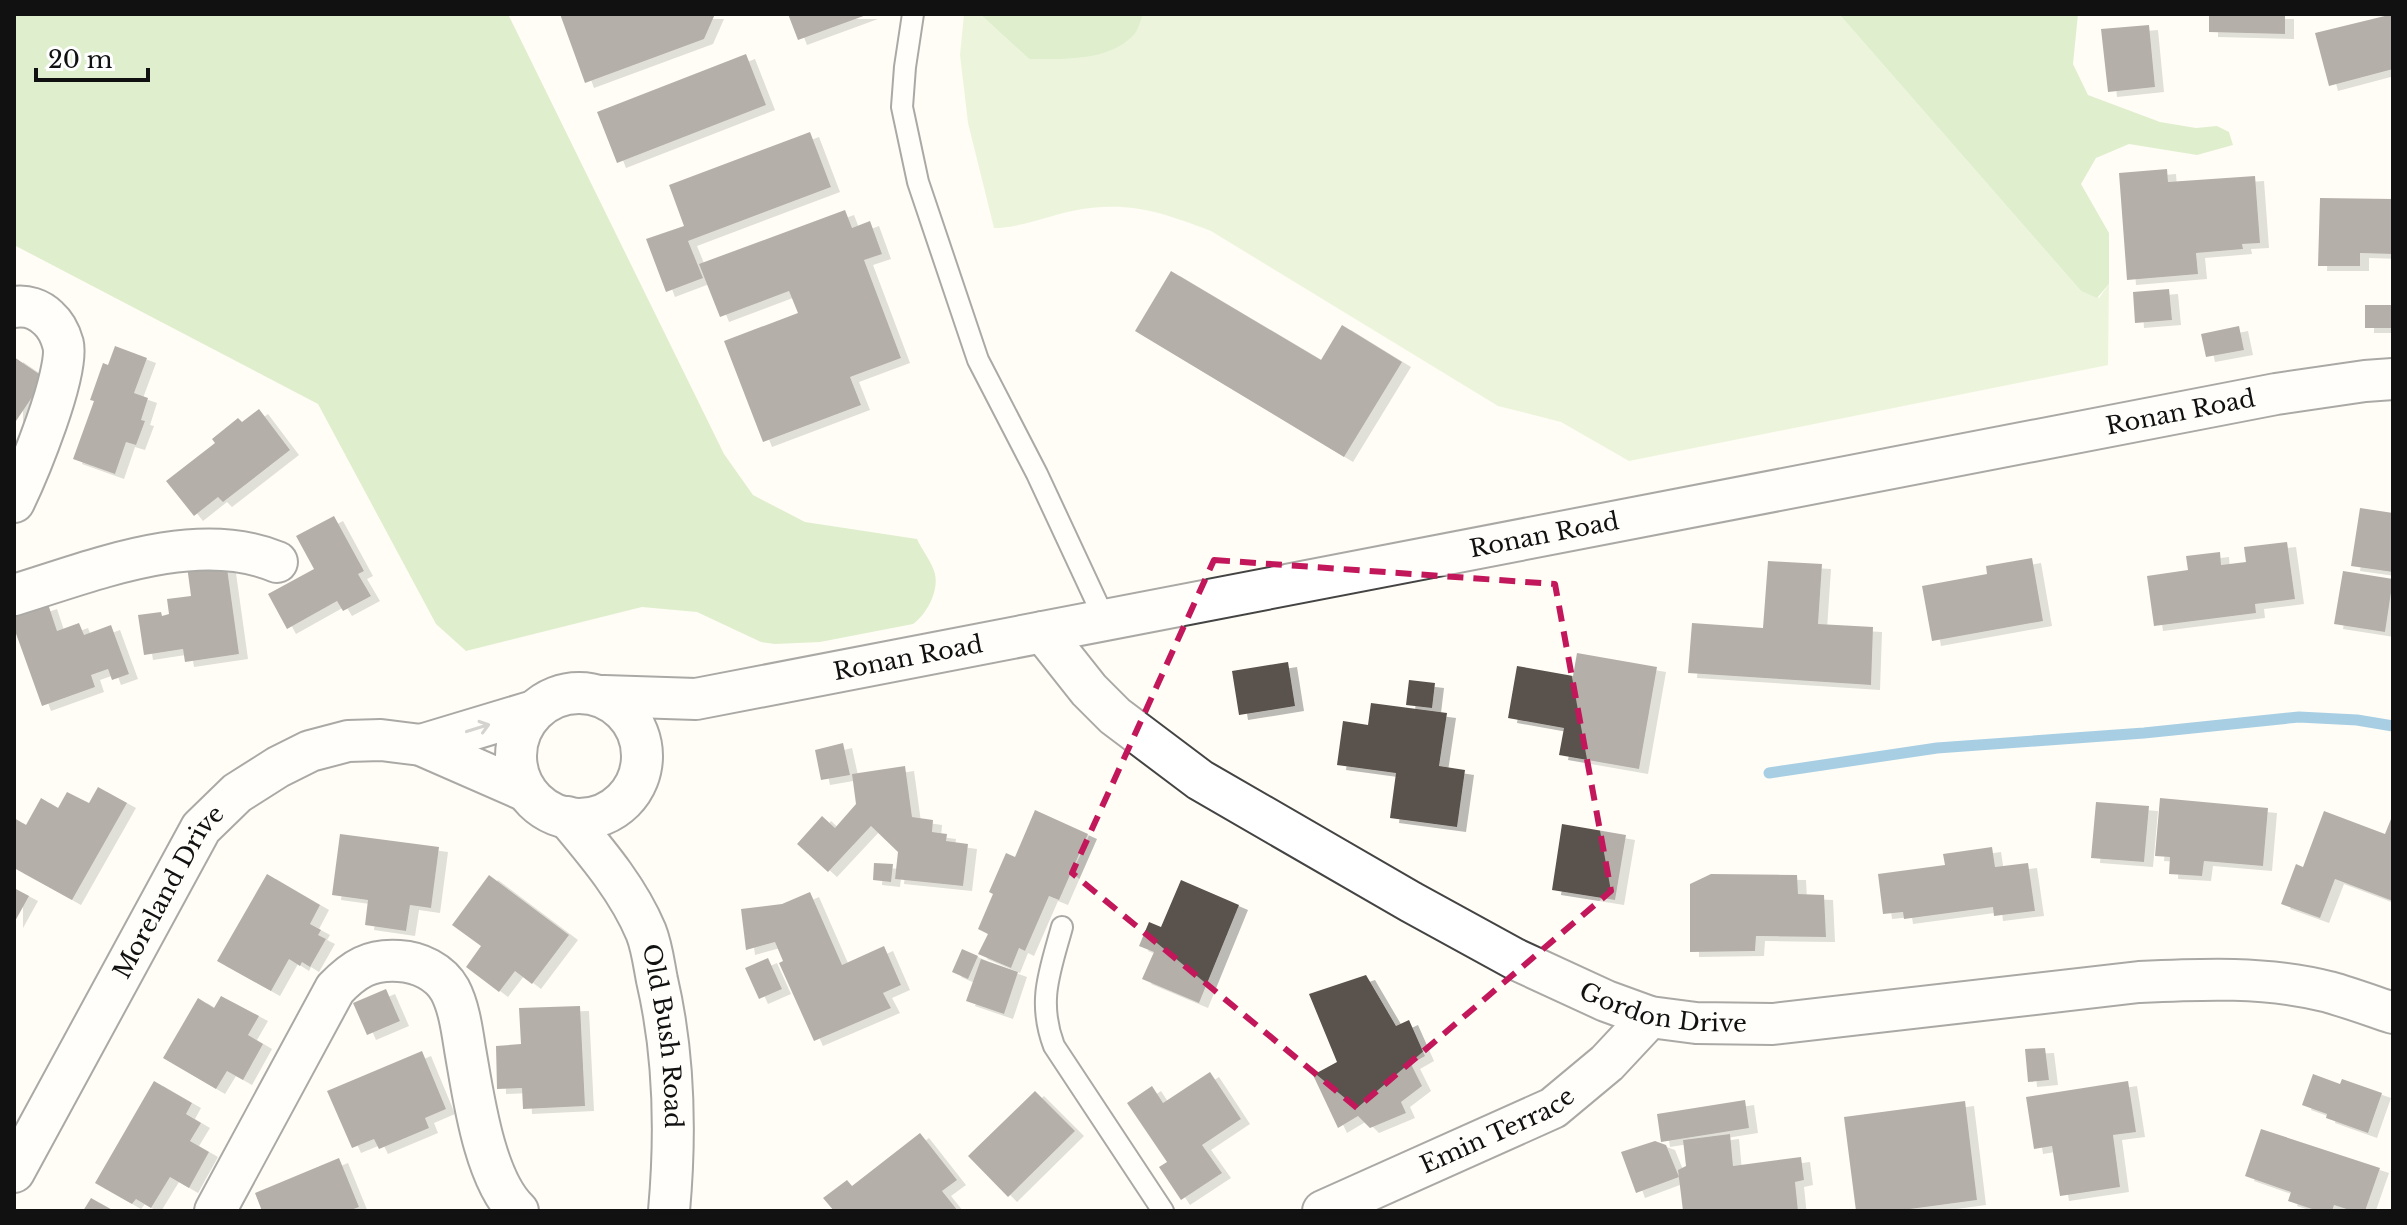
<svg xmlns="http://www.w3.org/2000/svg" width="2407" height="1225" font-family="'Libre Baskerville',serif">
<defs>
<filter id="shadow"><feDropShadow dx="9" dy="5" stdDeviation="0" flood-color="#0004"/></filter>
</defs>
<rect width="100%" height="100%" fill="#fffdf5"/>
<!-- green -->
<path fill="#d5ebbd" d="M964 14H980L1029 59 1135 32 1143 14H1839L2081 291 2099 298 2109 284 2108 365 1629 461 1561 422 1498 406 1211 231C1161 212 1127 200 1072 211 1048 216 1019 228 994 228L968 123 960 55Z"/>
<!-- forest -->
<path fill="#b9dc9c" d="M14 14H508L724 454 753 495 805 522 917 539C922 550 932 562 935 574 939 592 926 615 913 624L820 642 775 644 761 642 697 612 642 607 466 651 436 624 318 404 14 245Z
M980 14H1143C1141 19 1139 27 1136 32 1113 62 1062 59 1029 59Z
M1839 14H2078L2073 64 2088 95 2160 122 2196 128 2217 126 2229 132 2233 145 2197 155 2129 144 2096 158 2081 184 2109 233V284L2097 298 2081 291Z"/>
<g fill="none" stroke-linecap="round" stroke-linejoin="round">
<!-- stream -->
<path stroke="#3f96cf" stroke-width="11" d="M1769 773 1937 748 2144 733 2299 717 2357 720 2393 726"/>
</g>
<!-- building -->
<path fill="#5a524d" filter="url(#shadow)" d="M560 14H715L704 39 585 83Z
M788 14H869L798 40Z
M2209 14H2285V34L2209 32Z
M2393 14V69L2329 86 2315 33Z
M2149 25 2155 87 2108 92 2101 29Z
M746 54 766 105 617 163 597 112Z
M810 132 831 187 688 241 703 278 666 292 646 239 684 226 669 185Z
M2167 169 2168 182 2255 176 2260 243 2242 244 2243 249 2196 253 2198 274 2127 280 2119 173Z
M2320 198 2393 199V254L2360 253V266H2318Z
M845 210 852 228 870 221 882 254 864 260 901 358 850 377 861 405 763 442 724 341 798 313 789 291 720 317 699 264Z
M1171 271 1321 360 1342 325 1402 362 1344 457 1135 331Z
M2169 289 2172 320 2135 323 2133 292Z
M2365 305H2393V328H2365Z
M2239 326 2244 350 2206 357 2201 334Z
M115 346 147 358 134 393 148 398 141 420 145 421 136 445 126 442 115 474 73 459 94 401 90 400 103 363 108 365Z
M14 357 45 378 14 424Z
M259 409 290 450 223 502 218 497 194 516 166 481 215 443 212 439 238 418 242 422Z
M2360 508 2393 513V572L2351 566Z
M334 516 364 571 358 574 371 596 343 611 337 601 287 629 268 594 314 569 296 536Z
M2287 542 2295 599 2255 604 2256 613 2154 626 2147 576 2188 570 2186 556 2220 552 2221 565 2246 562 2244 547Z
M2032 558 2043 621 1932 641 1922 586 1987 574 1986 566Z
M226 561 239 654 185 662 183 649 144 655 138 615 161 612 162 616 169 614 167 599 191 596 187 566Z
M1768 561 1822 564 1818 624 1873 627 1871 685 1688 673 1692 623 1763 628Z
M2343 571 2393 579 2385 632 2334 624Z
M48 604 57 631 79 623 84 635 111 625 129 674 112 680 108 669 91 675 95 687 42 706 14 628V616Z
M1577 653 1657 667 1639 769 1559 755 1564 728 1508 718 1517 666 1573 676Z
M1288 662 1295 706 1239 715 1232 671Z
M1409 680 1435 683 1432 708 1406 705Z
M1371 703 1447 713 1439 766 1465 770 1457 827 1390 818 1396 773 1337 765 1343 721 1368 725Z
M843 743 850 775 821 780 815 750Z
M905 766 912 817 933 820 932 832 947 834 946 841 968 844 963 886 895 879 898 852 871 826 828 872 797 844 822 816 835 828 856 804 852 774Z
M98 787 127 803 72 900 14 868V818L26 825 41 798 58 808 67 792 89 803Z
M2160 798 2268 808 2263 866 2204 861 2202 876 2169 874 2170 857 2155 856Z
M2096 802 2149 806 2144 862 2091 858Z
M1035 810 1088 834 1059 900 1049 896 1025 951 1019 948 1011 968 978 954 988 934 978 929 993 894 989 892 1006 853 1015 857Z
M2324 811 2385 834 2393 814V901L2335 879 2320 918 2281 904 2296 864 2303 867Z
M1562 824 1626 835 1615 900 1552 890Z
M340 834 439 847 431 908 410 905 406 931 365 925 368 900 332 895Z
M1992 847 1995 867 2028 863 2035 911 1994 916 1993 907 1904 919 1903 912 1883 914 1878 874 1945 865 1943 854Z
M874 863 893 864 891 882 873 880Z
M267 874 320 905 310 924 321 930 318 935 326 939 310 967 302 962 300 966 289 959 271 991 217 961Z
M1711 874 1797 875 1798 894 1824 895 1826 937 1756 936 1755 951 1690 952V884Z
M489 875 569 935 532 984 515 971 499 992 466 967 481 946 452 925Z
M1181 880 1239 905 1199 1003 1142 979 1154 952 1139 946 1149 922 1161 927Z
M14 888 29 896 14 923Z
M810 892 842 965 884 946 901 985 883 993 891 1008 814 1041 779 963 783 961 775 942 746 950 741 909 782 904Z
M962 949 978 956 968 979 952 972Z
M768 958 782 989 759 999 745 968Z
M981 959 1018 972 1004 1014 966 1001Z
M1366 975 1396 1026 1409 1020 1425 1056 1411 1064 1422 1086 1401 1102 1406 1113 1370 1128 1358 1116 1338 1128 1313 1075 1337 1062 1309 994Z
M386 989 400 1021 367 1035 353 1003Z
M221 996 259 1016 248 1035 263 1044 243 1080 227 1071 216 1089 163 1058 198 998 214 1008Z
M580 1006 585 1106 523 1109 522 1088 497 1089 496 1046 521 1044 519 1008Z
M2045 1048 2049 1080 2028 1082 2025 1049Z
M422 1051 446 1109 425 1118 429 1128 379 1149 374 1139 352 1148 327 1091Z
M1210 1072 1241 1119 1202 1145 1222 1173 1181 1200 1159 1167 1167 1162 1127 1103 1152 1086 1163 1103Z
M2313 1074 2340 1084 2342 1079 2382 1093 2368 1133 2326 1118 2327 1114 2302 1105Z
M154 1081 192 1103 186 1114 201 1123 190 1141 209 1152 189 1188 170 1177 151 1208 136 1199 132 1204 95 1183Z
M2128 1081 2136 1132 2113 1135 2120 1187 2060 1196 2052 1146 2034 1149 2026 1097Z
M1035 1091 1075 1131 1008 1197 968 1156Z
M1745 1100 1749 1128 1661 1142 1657 1114Z
M1965 1101 1977 1200 1895 1211H1856L1844 1117Z
M2261 1129 2380 1168 2365 1211H2353L2334 1205 2332 1211H2318L2288 1201 2291 1192 2245 1176Z
M920 1133 957 1180 942 1191 958 1211H834L823 1198 847 1180 852 1186Z
M1730 1134 1733 1166 1801 1157 1804 1180 1795 1182 1798 1211H1683L1678 1170 1686 1166 1683 1140Z
M1655 1141 1666 1145 1679 1177 1636 1193 1621 1152Z
M339 1158 359 1207 348 1211H262L255 1193Z
M91 1198 114 1211H83Z"/>
<g fill="none" stroke-linecap="round" stroke-linejoin="round">
<!-- lane casing -->
<g stroke="#444" stroke-width="24">
<path id="lane" d="M913 14 905 67 902 107 918 182 978 360 1037 474 1105 620
M1062 927C1050 971 1037 1001 1054 1046L1163 1211"/>
</g>
<!-- street casing -->
<g stroke="#444" stroke-width="44">
<g id="street">
<path d="M14 307C26 305 39 309 48 318 56 325 60 333 63 344 70 372 28 473 14 502"/>
<path d="M14 595C93 571 196 528 277 562"/>
<path id="s1" d="M1043 632 1089 690 1115 716 1200 780 1411 902 1515 959 1606 1001 1650 1017 1696 1023 1773 1024 2139 982C2201 979 2267 976 2329 992 2350 998 2372 1006 2393 1013"/>
<circle cx="579" cy="756" r="63"/>
<path id="s2" d="M604 696 696 699 2276 394 2365 381 2393 379"/>
<path d="M421 745 534 711"/>
<path id="s3" d="M567 817C597 853 628 889 646 932 652 947 654 965 657 980 675 1057 676 1133 669 1211"/>
<path id="s4" d="M14 1172 201 828 237 793 278 767 310 751 348 741 381 740 421 745 526 791"/>
<path d="M215 1211 335 989C354 969 370 959 399 961 419 962 440 972 450 990 459 1007 462 1030 465 1049 473 1094 484 1179 518 1211"/>
<path id="s5" d="M1323 1211 1553 1108 1607 1063 1650 1017"/>
</g>
</g>
<!-- lane -->
<use href="#lane" stroke="#fff" stroke-width="20"/>
<!-- street -->
<use href="#street" stroke="#fff" stroke-width="40"/>
</g>
<!-- one-way arrows -->
<defs><path id="oneway-shaft" d="M-6 0H5M1.5-3L5.5 0L1.5 3" fill="none" stroke-width="1.6" stroke-linecap="round" stroke-linejoin="round" transform="scale(2)"/></defs>
<use stroke="#a0a0a0" href="#oneway-shaft" transform="translate(478 728) rotate(-17)"/>
<!-- marked area -->
<path d="M0 0H2407V1225H0ZM1214 560 1555 584 1611 891 1357 1108 1072 873Z" fill="#fffdf5" fill-opacity=".55" fill-rule="evenodd"/>
<path fill="none" stroke="#c2185b" stroke-width="6" stroke-dasharray="16 10" stroke-linejoin="round" d="M1214 560 1555 584 1611 891 1357 1108 1072 873Z"/>
<g text-anchor="middle" stroke-width="8" stroke-linejoin="round" paint-order="stroke">
<!-- street labels -->
<g font-size="24" fill="#111" stroke="#fff">
<text dy="8" stroke="none"><textPath href="#s2" startOffset="1604">Ronan Road</textPath></text>
<text dy="8" stroke="none"><textPath href="#s2" startOffset="956">Ronan Road</textPath></text>
<text dy="8" stroke="none"><textPath href="#s2" startOffset="308">Ronan Road</textPath></text>
<text dy="8" stroke="none"><textPath href="#s4" startOffset="320">Moreland Drive</textPath></text>
<text dy="8" stroke="none"><textPath href="#s1" startOffset="738">Gordon Drive</textPath></text>
<text dy="8" stroke="none"><textPath href="#s3" startOffset="246">Old Bush Road</textPath></text>
<text dy="8" stroke="none"><textPath href="#s5" startOffset="192">Emin Terrace</textPath></text>
</g>
</g>
<!-- border -->
<rect width="2407" height="1225" fill="none" stroke="#111111" stroke-width="32"/>
<!-- scale -->
<path d="M36 68v12h112v-12" fill="none" stroke="#111111" stroke-width="4"/>
<text x="48" y="68" font-size="24" fill="#111111" stroke="#ffffff" stroke-width="6" paint-order="stroke">20 m</text>
</svg>
